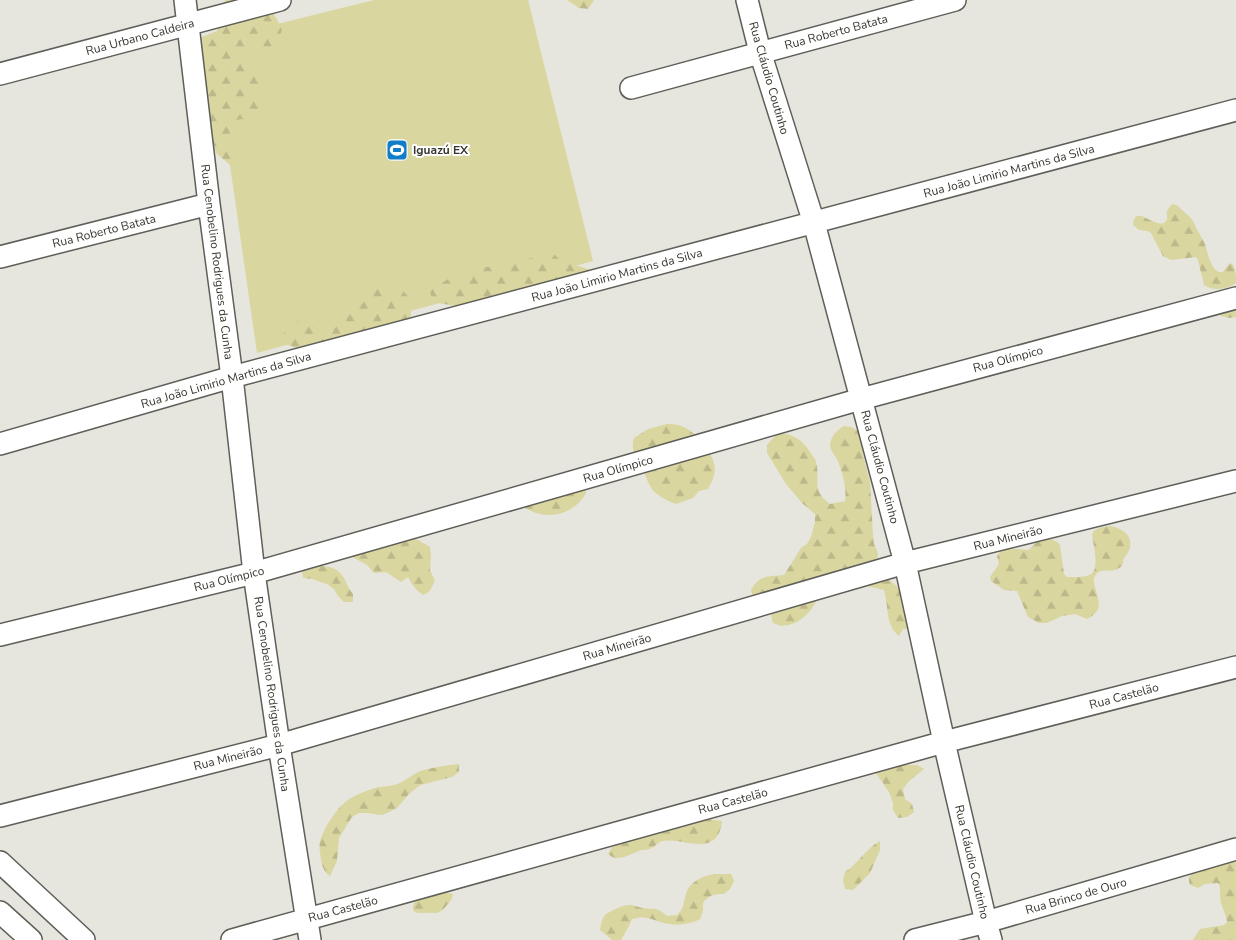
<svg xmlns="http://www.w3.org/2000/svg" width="1236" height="940" font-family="'Nunito Sans',sans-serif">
<defs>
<pattern id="forest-firs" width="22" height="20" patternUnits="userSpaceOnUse" patternTransform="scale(1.25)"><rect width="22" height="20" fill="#dad6a0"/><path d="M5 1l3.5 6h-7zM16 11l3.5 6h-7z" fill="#bcb88a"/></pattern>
</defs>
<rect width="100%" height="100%" fill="#e6e5de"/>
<!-- green -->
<path fill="#dad6a0" d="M374 0H528L593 261 257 353 212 40Z"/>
<!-- forest -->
<path fill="url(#forest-firs)" d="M226 0C258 0 270 0 282 30L277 42 270 48 256 49 246 54 244 66 260 77 265 104 258 119 250 120 240 119 229 123 232 142 235 149 230 165 216 153 209 126 210 118 205 112 199 38 217 31 220 24 216 12Z
M567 0H594L588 9 579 8Z
M1172 204C1178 205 1178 206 1182 210 1186 214 1190 216 1193 221 1196 228 1200 235 1204 242 1208 251 1209 267 1219 272H1223L1228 265 1231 263C1236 268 1236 276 1236 283 1227 289 1214 292 1204 285L1198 260 1196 257 1171 260 1163 256 1151 233 1148 231 1139 230 1133 225C1135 202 1155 230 1165 222 1169 219 1166 214 1167 211 1168 208 1171 206 1172 204Z
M555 255 560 260 591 270 584 281 463 307 438 303 432 298 430 292 434 286 442 283 451 277 467 270 485 267H493L507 265 531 258Z
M385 284C401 287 402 289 412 301L410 325 302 350 288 345 279 337H281L285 332 292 329 291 323 314 316 323 325 332 329 343 316 353 310 364 301 373 290Z
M1236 301V317L1229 318 1221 316 1219 313Z
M667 424C685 424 693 431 703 445 716 460 719 471 708 489L699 491 693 498 676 504C665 500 653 494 648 482 646 478 645 472 642 467 637 456 630 452 634 438L648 429Z
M844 426 851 427 858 431 862 438 863 455 870 482 873 535 874 544 878 553 877 561 888 579 900 589 911 629H903L899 636C885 625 889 607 884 590L867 586 859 581 819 597 810 611 804 617 797 622 789 625 781 626 773 623 769 606 753 598 751 590C760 574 768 577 784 575L801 548 807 544 811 537 815 522V514L802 503 786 484 767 453V445L778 433C793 434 802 439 810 452 812 455 815 458 816 462 821 481 810 489 830 504L845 501C847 489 842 470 837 459 834 454 830 450 830 445 831 436 837 430 844 426Z
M572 470C581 474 584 484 586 493 573 517 542 522 521 505 534 494 556 473 572 470Z
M1110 526C1121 528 1133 534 1130 548 1129 552 1126 555 1124 558 1123 562 1123 566 1119 568 1112 574 1100 566 1095 576 1093 579 1094 583 1095 587 1099 603 1104 610 1087 619L1075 614 1062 616 1047 623H1039L1028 617 1017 591 1004 590 991 581 990 577 999 564 997 556 1002 549 1005 548 1029 550C1036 540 1051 534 1060 545L1064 574 1067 577C1074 577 1085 578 1091 574 1100 569 1093 543 1092 534 1096 527 1102 527 1110 526Z
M359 531 409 537 418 540 430 547 431 557 430 570 435 581 429 592 423 595C416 590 412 585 408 577L401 582 386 572 374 573 367 565 349 555V535Z
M310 565C325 567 337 564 345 580 347 585 349 589 353 594V602H344L338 596 334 589 327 584 312 579 303 578 302 569Z
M459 764V772L452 777 420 785 408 795 397 808 389 812 382 815 367 813H359L352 817 339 838 337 861 330 876C322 871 321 861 320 852 318 843 322 835 326 827 341 802 348 797 375 788 381 786 388 787 394 785 403 783 410 776 418 772 429 768 447 765 459 764Z
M900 765H917L924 769 909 781 903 789 905 799 912 804 914 812 907 817 898 818 893 810V803L889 792 876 773 884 771Z
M706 819 722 821C721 829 719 837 712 841 700 849 677 838 662 841 657 843 654 848 649 849 647 850 644 850 641 850 633 853 624 859 615 858 613 857 610 856 608 854L612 847 628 837Z
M880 841V850L870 873 853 890 845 889 843 880 845 872C859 863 865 849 880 841Z
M1231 860 1236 862V940H1193L1200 929 1224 925 1227 922C1226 913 1220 905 1220 896 1220 890 1221 888 1218 883L1205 884 1198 888 1190 885C1182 868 1220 863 1231 860Z
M714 874H731L734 881 730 889 724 894C714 894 709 895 703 903V911L700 919C693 923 678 926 670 924 655 922 648 914 632 919L629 926 621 940H612L600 930C601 925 601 920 605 915 610 911 624 904 630 905 634 905 638 907 642 908 654 910 656 906 667 916L677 915C686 906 682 905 686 894 689 882 703 876 714 874Z
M440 892H445L453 894C452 899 450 902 447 905 439 916 436 912 424 913 419 913 417 914 413 910V906L416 899Z"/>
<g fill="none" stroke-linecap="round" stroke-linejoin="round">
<!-- street casing -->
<g stroke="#5f5f59" stroke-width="24">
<path id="street" d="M185 0 209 204 232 377 254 573 279 745 310 940
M747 0 760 52 814 223 905 563 944 742 986 922 991 940
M0 74 280 0
M631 88 955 0
M0 257 209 204
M0 444 232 377 1236 110
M0 635 254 573 861 399 1236 298
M0 816 279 745 905 563 1236 481
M0 862 84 940
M0 912 31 940
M232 940 944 742 1236 667
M915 940 986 922 1236 849"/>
</g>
<!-- street -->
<use href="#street" stroke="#fff" stroke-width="21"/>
</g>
<!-- icons -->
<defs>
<g id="stadium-square" transform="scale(1.125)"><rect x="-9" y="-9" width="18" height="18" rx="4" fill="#127dc7" stroke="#fffffe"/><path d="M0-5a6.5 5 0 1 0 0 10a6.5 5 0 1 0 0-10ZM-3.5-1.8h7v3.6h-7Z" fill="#fff"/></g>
</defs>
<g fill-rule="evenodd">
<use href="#stadium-square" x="397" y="150"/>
</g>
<g text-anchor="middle" stroke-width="4" stroke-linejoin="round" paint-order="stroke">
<!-- street labels -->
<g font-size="12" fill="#363634" stroke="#fffffe">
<text transform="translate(836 32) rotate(-15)" y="4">Rua Roberto Batata</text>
<text transform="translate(140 37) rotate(-15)" y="4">Rua Urbano Caldeira</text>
<text transform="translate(769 78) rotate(74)" y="4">Rua Cláudio Coutinho</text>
<text transform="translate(1009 171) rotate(-15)" y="4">Rua João Limirio Martins da Silva</text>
<text transform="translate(104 231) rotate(-14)" y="4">Rua Roberto Batata</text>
<text transform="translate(217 262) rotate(83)" y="4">Rua Cenobelino Rodrigues da Cunha</text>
<text transform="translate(617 275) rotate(-15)" y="4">Rua João Limirio Martins da Silva</text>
<text transform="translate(1008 359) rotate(-15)" y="4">Rua Olímpico</text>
<text transform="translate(226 380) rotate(-16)" y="4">Rua João Limirio Martins da Silva</text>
<text transform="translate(880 467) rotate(75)" y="4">Rua Cláudio Coutinho</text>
<text transform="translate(618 469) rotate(-16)" y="4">Rua Olímpico</text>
<text transform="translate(1008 538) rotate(-14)" y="4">Rua Mineirão</text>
<text transform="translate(229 579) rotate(-14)" y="4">Rua Olímpico</text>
<text transform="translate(617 647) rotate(-16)" y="4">Rua Mineirão</text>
<text transform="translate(272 694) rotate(82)" y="4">Rua Cenobelino Rodrigues da Cunha</text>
<text transform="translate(1124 696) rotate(-15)" y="4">Rua Castelão</text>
<text transform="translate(228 758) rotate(-14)" y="4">Rua Mineirão</text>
<text transform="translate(733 801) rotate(-15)" y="4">Rua Castelão</text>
<text transform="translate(972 862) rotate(77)" y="4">Rua Cláudio Coutinho</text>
<text transform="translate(1076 896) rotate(-16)" y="4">Rua Brinco de Ouro</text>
<text transform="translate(343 909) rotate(-15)" y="4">Rua Castelão</text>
</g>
<!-- poi labels -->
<g font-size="12" font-weight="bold" fill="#363634" stroke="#fffffe" text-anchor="start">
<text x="413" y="154">Iguazú EX</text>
</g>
</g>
</svg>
